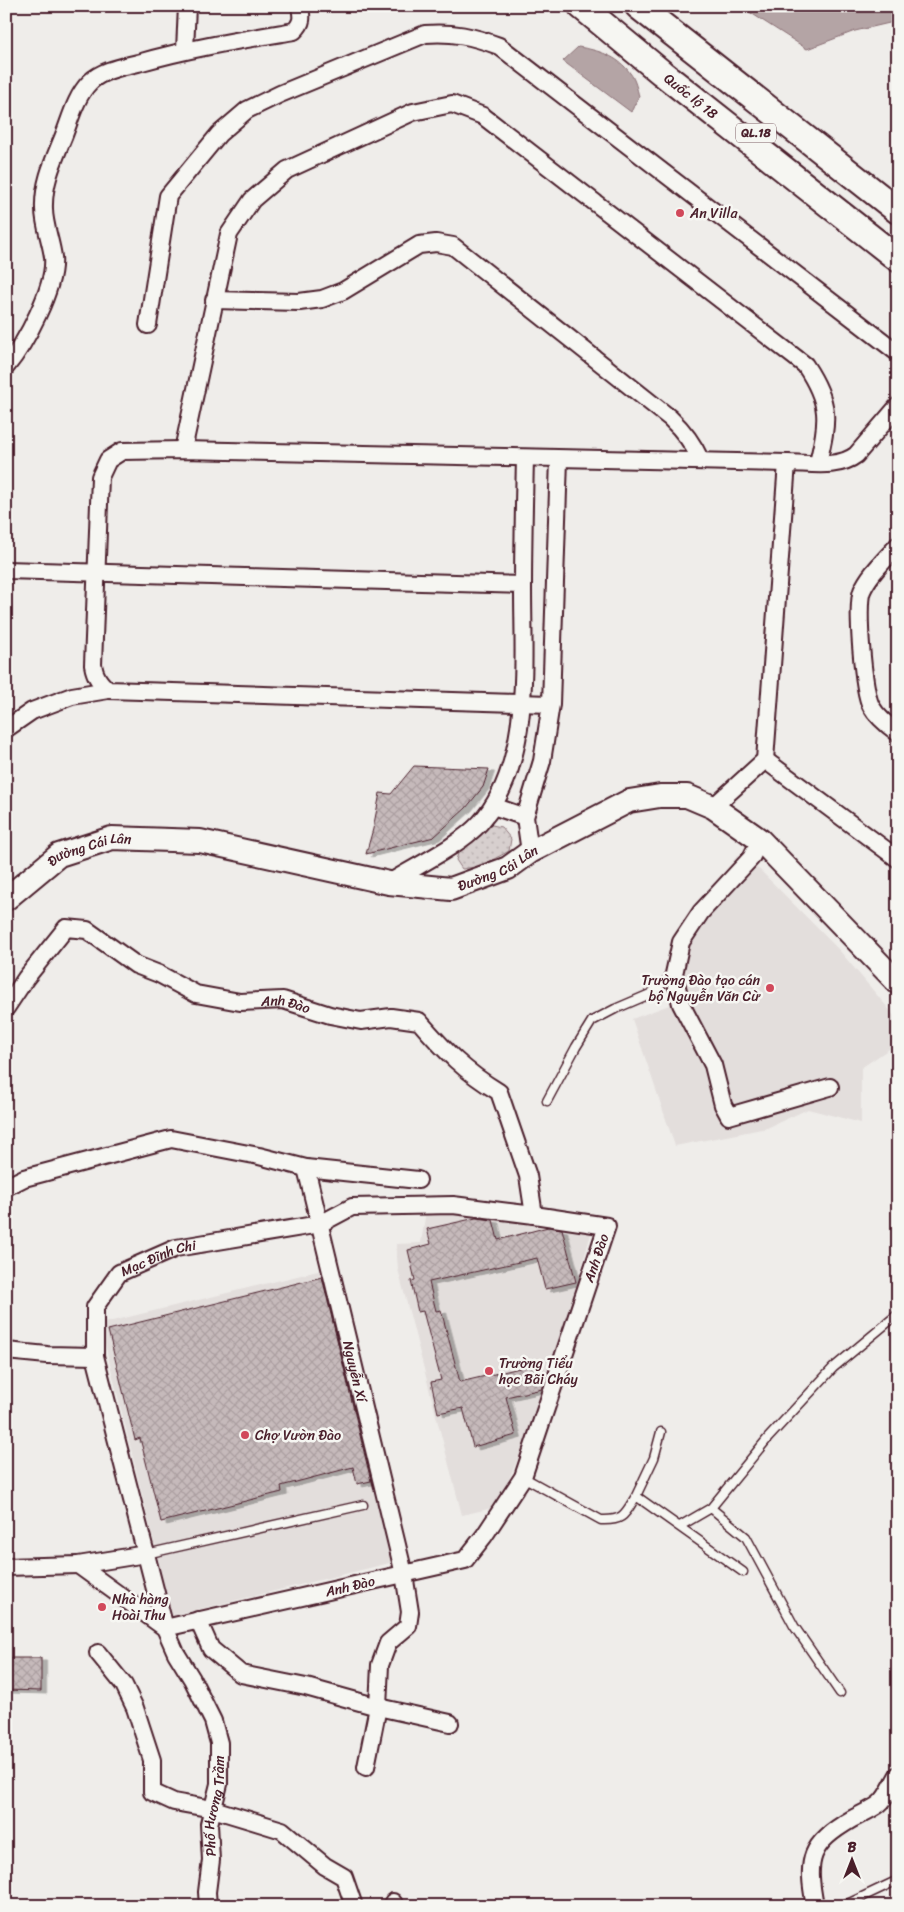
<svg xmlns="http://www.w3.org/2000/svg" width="904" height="1912" font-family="Sriracha,sans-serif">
<defs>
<pattern id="grass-dots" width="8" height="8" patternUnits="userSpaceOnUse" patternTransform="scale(1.25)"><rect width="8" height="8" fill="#d7cfce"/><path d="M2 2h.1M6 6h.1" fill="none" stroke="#bab1b1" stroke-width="1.8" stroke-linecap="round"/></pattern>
<pattern id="building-cross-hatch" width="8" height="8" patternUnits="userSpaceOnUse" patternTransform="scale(1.25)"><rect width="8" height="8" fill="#c6babb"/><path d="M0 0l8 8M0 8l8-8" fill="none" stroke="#ac9fa1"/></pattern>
<filter id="shadow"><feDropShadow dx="5.5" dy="3" stdDeviation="0" flood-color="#0004"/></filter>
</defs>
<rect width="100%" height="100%" fill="#efedea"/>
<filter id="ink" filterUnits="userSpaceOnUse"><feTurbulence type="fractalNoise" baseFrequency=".02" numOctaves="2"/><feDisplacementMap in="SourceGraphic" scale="10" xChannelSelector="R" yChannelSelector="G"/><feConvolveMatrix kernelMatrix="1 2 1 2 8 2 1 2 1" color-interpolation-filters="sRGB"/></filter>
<g filter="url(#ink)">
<!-- built -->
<path fill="#e3dedc" d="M737 856 760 870 839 950 898 1020V1043L861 1068V1123L808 1109 767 1128 675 1146 632 1019 672 1004 664 972 676 937Z
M426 1211H451L592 1230 547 1391 497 1507 462 1515 398 1269 396 1244 421 1243Z
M322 1270 394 1562 172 1616 100 1324Z"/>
<!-- grass -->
<path fill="url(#grass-dots)" stroke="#90777c" d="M492 825 501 827 511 839 509 851 481 866 462 869 456 860 460 847Z"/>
<!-- water -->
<path fill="#b4a4a5" stroke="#8a6f74" d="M740 6H898V21L855 31 807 49Z
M578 47C598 50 618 56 630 73 635 79 637 89 639 96L631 112 563 61Z"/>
<!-- building -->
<path fill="url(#building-cross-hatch)" stroke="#4a1f2b" filter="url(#shadow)" d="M414 766 489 769 483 787 466 808 434 837 366 854 373 829 380 793 391 794Z
M476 1218 493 1220 498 1240 548 1227 562 1229 576 1282 545 1289 537 1258 429 1282 436 1311 441 1310 460 1382 537 1364 542 1389 506 1397 516 1435 473 1447 463 1408 438 1413 431 1382 441 1380 423 1311 418 1312 411 1281 415 1280 408 1250 431 1244 427 1229Z
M322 1277 371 1481 357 1484 353 1467 281 1486 282 1492 161 1522 140 1438 135 1440 108 1330Z
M6 1658H41V1691L6 1690Z"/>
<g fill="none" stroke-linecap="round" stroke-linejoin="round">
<!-- service casing -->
<g stroke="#4a1f2b" stroke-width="11">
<path id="service" d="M547 1101 576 1047 592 1021 615 1009 650 994 674 974
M523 1477 601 1520C624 1521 625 1514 636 1496L743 1572
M636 1496 654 1458 661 1432
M711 1508 746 1537 794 1626 840 1693
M680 1526 711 1508 768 1438 833 1368 898 1314
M146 1554 363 1505
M843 1906 898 1880"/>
</g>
<!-- minor casing -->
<g stroke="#4a1f2b" stroke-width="20">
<g id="minor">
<path d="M185 50 187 6"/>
<path d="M214 300 299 302 322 299 343 291 419 245 436 243 453 246 670 418C684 431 693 443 701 461"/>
<path d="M148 325 168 196 219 134 247 110 280 94 425 34C454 32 472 36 499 46L898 353"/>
<path d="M6 367C25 344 56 287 53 257 51 241 44 225 44 209 43 184 53 162 62 140 70 121 75 97 90 82 102 70 122 67 138 63 190 48 241 40 294 31 303 23 302 17 300 6"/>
<path d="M183 450 229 234 252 200 287 170 413 112 452 104 483 116 805 365C831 404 828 420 818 463"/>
<path d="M898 545C886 559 869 574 862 591 856 606 863 691 871 706 877 717 887 725 898 733"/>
<path d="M6 570 523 585"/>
<path d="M551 704 108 690C99 682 95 676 93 665L100 477 108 460 122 451 183 450 787 463C809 463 838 469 856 455L898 406"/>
<path d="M6 729 32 711 72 696 108 690"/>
<path d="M765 760 898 859"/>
<path d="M493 806 525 817"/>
<path d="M713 807 765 760 787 463"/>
<path d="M760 840 751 858 701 912 681 942 674 974 681 1004 713 1065 723 1105 729 1116 830 1087"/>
<path d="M530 852 525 817 542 761 551 704 559 459"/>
<path d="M389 883C416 866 459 846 480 823 532 766 523 662 523 590 523 546 524 502 525 458"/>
<path id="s1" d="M6 1008 26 978 66 928 87 930 136 965 159 974 196 994 240 1002 283 1000 330 1015 361 1021 391 1017 419 1021C446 1052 464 1071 499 1092L528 1176 534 1215 607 1226 523 1477 484 1536 465 1560 165 1628 78 1565"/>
<path id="s2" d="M306 1168 404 1574 410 1612 408 1626 388 1643 380 1665 378 1707 366 1767"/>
<path d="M6 1187 24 1178 171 1139 259 1156 306 1168 418 1180"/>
<path d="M6 1351 47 1355 95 1356"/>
<path d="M6 1567 78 1565 146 1554"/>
<path d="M198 1620 211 1649 241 1674 306 1687 378 1707 450 1723"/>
<path d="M98 1653 124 1685 135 1708 152 1760V1792L174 1802 213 1809 282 1830 325 1866 344 1877 354 1906"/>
<path d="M393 1902 395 1906"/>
<path id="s3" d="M208 1906 207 1892 211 1860 209 1824 219 1784V1743L213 1721 192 1679 176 1653 165 1628 95 1356V1307L119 1273 176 1248 320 1224 352 1207 453 1205 534 1215"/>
<path d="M815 1906C806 1859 809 1844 852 1819 861 1814 871 1810 879 1804 887 1798 893 1783 898 1775"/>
</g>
</g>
<!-- secondary casing -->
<g stroke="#4a1f2b" stroke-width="26">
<g id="secondary">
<path id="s4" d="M6 899 59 855 112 838 200 841 389 883 451 889 508 868 530 852 629 801 660 796H687L713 807 760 840 898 983"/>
</g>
</g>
<!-- primary casing -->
<g stroke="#4a1f2b" stroke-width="29">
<g id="primary">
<path id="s5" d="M581 6 662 73 898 259"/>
<path d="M638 6 898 211"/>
</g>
</g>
<!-- service -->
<use href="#service" stroke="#f6f6f2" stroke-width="8"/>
<!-- minor -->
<use href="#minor" stroke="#f6f6f2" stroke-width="16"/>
<!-- secondary -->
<use href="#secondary" stroke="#f6f6f2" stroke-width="22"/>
<!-- primary -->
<use href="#primary" stroke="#f6f6f2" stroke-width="25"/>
</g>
</g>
<!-- markers -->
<g fill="#d1495b" stroke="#f6f6f2" stroke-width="2">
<circle cx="680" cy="213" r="5"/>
<circle cx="770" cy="988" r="5"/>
<circle cx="489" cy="1371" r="5"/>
<circle cx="245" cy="1435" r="5"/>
<circle cx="102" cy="1607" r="5"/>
</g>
<g text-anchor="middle" stroke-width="5" stroke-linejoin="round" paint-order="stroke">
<!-- shield labels -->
<rect fill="#f6f6f2" stroke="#7e6067" stroke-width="1" x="736" y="123.5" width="40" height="19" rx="4"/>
<g font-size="12" font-weight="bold" fill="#4a1f2b">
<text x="756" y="137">QL.18</text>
</g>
<!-- street labels -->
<g font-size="14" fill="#4a1f2b" stroke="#f6f6f2">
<text dy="5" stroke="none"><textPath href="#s5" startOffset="142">Quốc lộ 18</textPath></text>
<text dy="5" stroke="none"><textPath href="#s4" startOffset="100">Đường Cái Lân</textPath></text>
<text dy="5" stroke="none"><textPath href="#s4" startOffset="520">Đường Cái Lân</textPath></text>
<text dy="5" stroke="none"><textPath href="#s1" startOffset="339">Anh Đào</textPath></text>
<text transform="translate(596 1258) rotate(-71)" y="5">Anh Đào</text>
<text dy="5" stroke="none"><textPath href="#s3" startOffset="706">Mạc Đĩnh Chi</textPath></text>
<text dy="5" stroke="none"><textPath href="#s2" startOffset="209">Nguyễn Xí</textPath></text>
<text transform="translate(350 1586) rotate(-13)" y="5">Anh Đào</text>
<text dy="5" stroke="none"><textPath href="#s3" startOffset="101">Phố Hương Trầm</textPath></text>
</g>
<!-- poi labels -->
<g font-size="14" fill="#4a1f2b" stroke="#f6f6f2" text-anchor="start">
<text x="690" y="218">An Villa</text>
<text x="760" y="985" text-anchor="end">Trường Đào tạo cán<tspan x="760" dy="16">bộ Nguyễn Văn Cừ</tspan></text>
<text x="499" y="1368">Trường Tiểu<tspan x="499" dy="16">học Bãi Cháy</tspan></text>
<text x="255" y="1440">Chợ Vườn Đào</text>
<text x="112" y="1604">Nhà hàng<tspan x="112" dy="16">Hoài Thu</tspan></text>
</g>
</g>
<!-- margin -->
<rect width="904" height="1912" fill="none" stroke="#f6f6f2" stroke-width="25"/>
<rect x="12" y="12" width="879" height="1887" fill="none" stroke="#4a1f2b" stroke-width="2" filter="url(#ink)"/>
<!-- north arrow -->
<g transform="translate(852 1860)" stroke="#f6f6f2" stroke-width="4" paint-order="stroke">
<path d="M0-4L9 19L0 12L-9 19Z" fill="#4a1f2b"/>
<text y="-8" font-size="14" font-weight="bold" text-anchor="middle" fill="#4a1f2b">B</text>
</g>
</svg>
